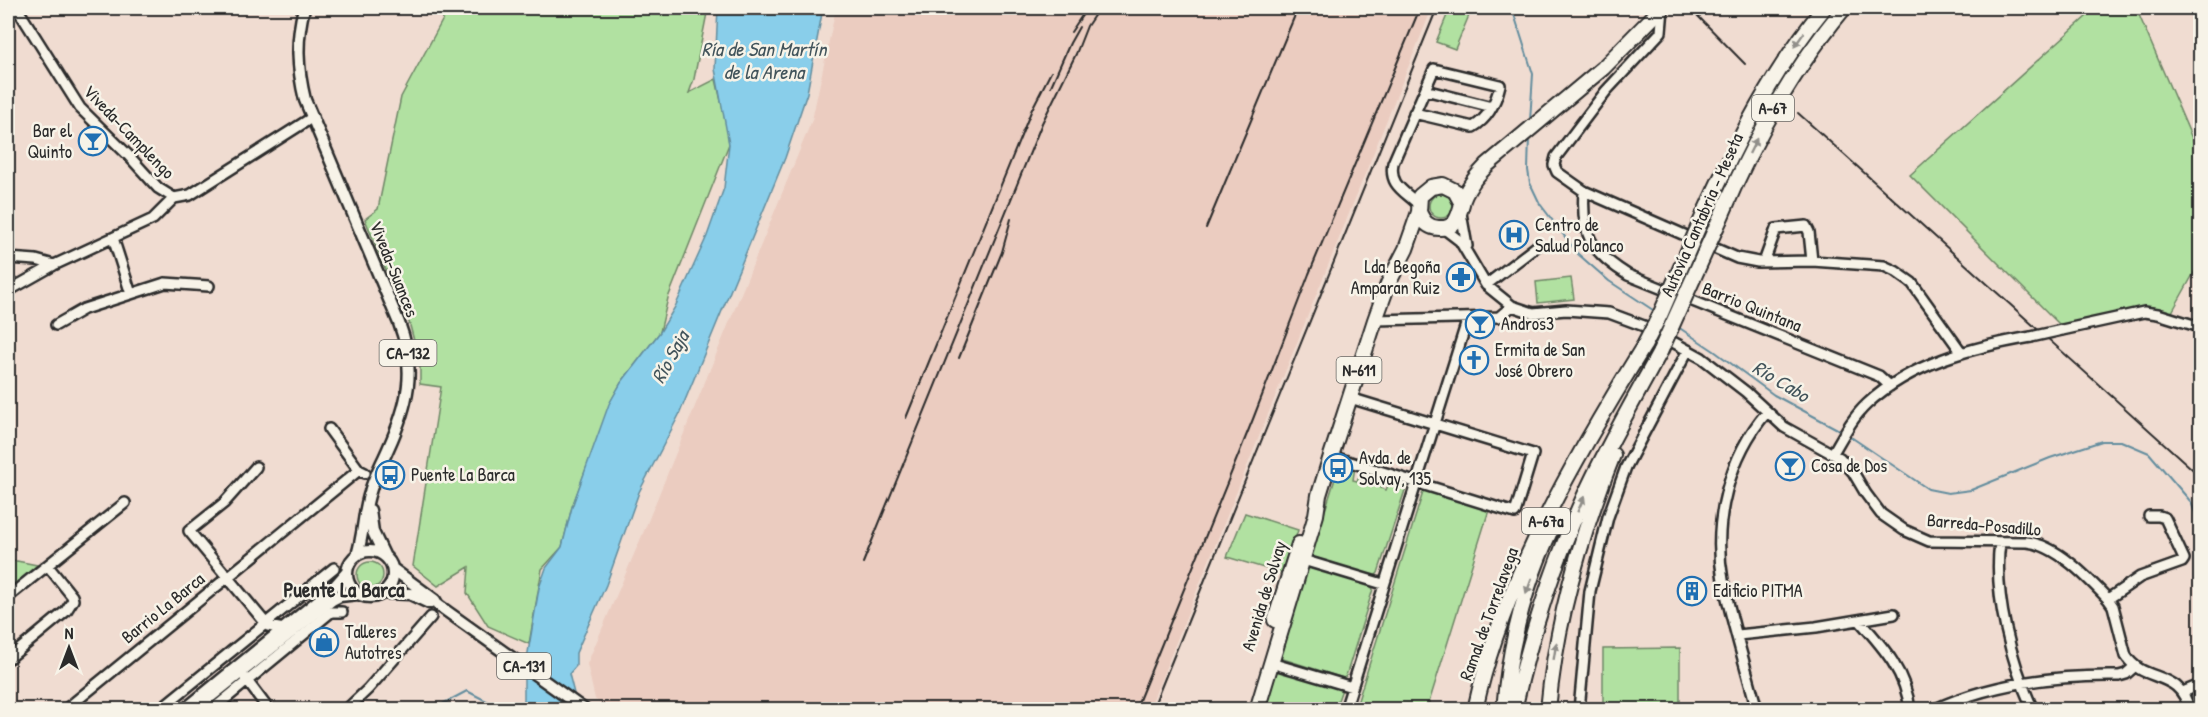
<svg xmlns="http://www.w3.org/2000/svg" width="2208" height="717" font-family="'Patrick Hand',sans-serif">
<rect width="100%" height="100%" fill="#f0dcd1"/>
<filter id="ink" filterUnits="userSpaceOnUse"><feTurbulence type="fractalNoise" baseFrequency=".0167" numOctaves="2"/><feDisplacementMap in="SourceGraphic" scale="12" xChannelSelector="R" yChannelSelector="G"/><feConvolveMatrix kernelMatrix="1 2 1 2 8 2 1 2 1" color-interpolation-filters="sRGB"/></filter>
<g filter="url(#ink)">
<!-- built -->
<path fill="#ebccc0" d="M836 8H1432L1149 709 608 710 595 699 587 664 644 531 812 120Z"/>
<!-- green -->
<path fill="#b1e1a1" stroke="#6e8666" stroke-width="1.5" d="M449 8H708L694 79 689 93 716 79 727 128 729 144 668 298 660 332 621 383 611 401 572 507 562 547 542 569 529 644 488 626 467 593 469 567 438 586 413 566 441 387 420 384V363L405 307 383 264 365 219 378 209 401 97Z
M1450 8H1456L1470 13 1455 49 1436 42Z
M2096 8H2136L2200 157V262L2172 312 2144 307 2060 325 1910 175Z
M1429 206a12 12 0 1 1 24 0a12 12 0 1 1-24 0Z
M1571 278 1574 299 1538 303 1536 282Z
M1340 463 1355 467 1353 480 1357 481 1362 469 1384 477 1381 488 1386 490 1391 478 1407 484 1378 573 1375 576 1313 557 1311 555Z
M1424 489 1489 510 1427 709 1355 710Z
M1245 513 1298 530 1284 574 1227 557Z
M17 561 37 565 8 590V562Z
M357 575a13 13 0 1 1 26 0a13 13 0 1 1-26 0Z
M1311 567 1371 586 1373 589 1346 676 1343 678 1280 658 1307 569Z
M1680 648V709H1603V649Z
M1275 669 1342 689 1335 709 1263 710Z"/>
<!-- water -->
<path fill="#89ceea" stroke="#638d9e" stroke-width="1.5" d="M718 8H823L807 93 785 158 679 415 639 492 606 585 576 653V666L569 674 578 709H530L524 702V676L539 588 546 568 562 547 572 507 609 404 621 383 660 332 675 307 707 236 724 188 729 144 715 69Z"/>
<g fill="none" stroke-linecap="round" stroke-linejoin="round">
<!-- stream -->
<path stroke="#638d9e" stroke-width="2" d="M1512 8 1533 74 1530 121
M1529 136 1528 170 1530 183 1540 204 1578 254 1609 281 1656 312
M1678 327 1714 351 1774 395 1843 432
M1848 435 1928 489 1948 493 1971 490 2050 458 2102 441H2121L2149 453 2191 502 2200 526
M431 710 467 691 504 710"/>
<!-- minor casing -->
<g stroke="#2b2b2b" stroke-width="14">
<path id="minor" d="M17 8 80 108 128 155 158 188 174 198 190 195 313 117
M1663 8 1661 32 1606 91 1556 157 1554 165 1557 172 1584 191 1737 258 1758 262 1812 261 1884 266 1895 271 1912 283 1962 353
M1425 90 1492 107
M1414 113 1473 127C1489 118 1496 102 1500 85L1434 69 1393 163C1389 185 1403 190 1418 204
M1584 191C1581 235 1591 252 1628 275L1879 376 1890 386
M1461 213 1467 246
M1443 228 1460 241 1486 285 1512 306 1533 313 1566 310 1609 313 1644 326 1702 358 1746 392 1784 427 1840 458 1853 472 1866 494 1881 514 1904 530 1929 541 2027 542C2057 545 2088 578 2108 599L2113 606 2126 656C2144 684 2181 669 2189 710
M113 238 131 294
M8 258 36 260 54 265
M1764 262 1776 229 1806 226 1809 232 1812 261
M1486 285 1537 246
M8 291 54 265 153 219 174 198
M1375 320 1499 317 1512 306
M56 325 84 309 165 283 209 286
M2062 330 2144 312 2158 314 2200 327
M329 429 359 470 365 473
M1833 453C1843 436 1852 418 1867 404 1911 363 1973 347 2031 337
M1331 456 1515 513 1533 454 1350 398
M256 467 224 503 189 531 268 626 284 629
M2000 542C1993 595 2011 661 2033 710
M1303 560 1383 584
M8 597 125 503
M2108 599 2140 577 2182 562 2184 559 2165 518 2159 516H2149
M1859 620C1883 647 1906 672 1910 710
M1738 635 1816 627 1894 614
M8 659 66 611 73 600 72 596 48 566
M1271 663 1352 687
M245 678 269 710
M2183 692 2200 685
M65 710 359 470
M159 710 334 568
M212 710 331 612H342
M346 710 368 689 431 617
M1345 710 1468 318
M1579 710 1590 591 1608 517 1626 467 1688 350
M1757 710C1746 667 1732 624 1723 580 1712 522 1729 456 1767 412
M1933 710C1991 683 2056 675 2119 676L2126 674 2134 667"/>
</g>
<!-- major casing -->
<g stroke="#2b2b2b" stroke-width="15">
<path id="major" d="M304 8C296 40 297 67 305 100L399 323C417 370 408 405 388 449 382 463 374 477 370 492 363 513 364 534 357 555
M370 510 373 532 384 555
M347 574a23 23 0 1 1 46 0a23 23 0 1 1-46 0Z
M393 569 435 600 438 605 585 710
M383 593 410 594 429 603
M204 702 332 600 340 596 358 594
M184 710 332 589 347 572"/>
</g>
<!-- highway casing -->
<g stroke="#2b2b2b" stroke-width="18">
<path id="highway" d="M1419 212C1423 221 1428 228 1439 228 1456 229 1458 217 1462 204 1463 197 1468 189 1472 183 1476 176 1482 171 1487 165L1603 68 1662 8
M1704 214C1737 141 1773 70 1824 8
M1720 219C1752 142 1791 72 1844 8
M1275 620 1299 544
M1257 710 1316 515 1319 495 1331 456 1375 320 1388 284 1406 249 1419 212 1420 196 1431 187 1443 185 1455 191 1462 204
M1475 710C1503 580 1576 456 1645 344
M1504 710C1509 646 1525 583 1553 525
M1514 710C1530 637 1553 565 1584 497 1606 448 1634 400 1660 352
M1548 710C1556 621 1580 537 1613 455"/>
</g>
<!-- minor -->
<use href="#minor" stroke="#f7f3e8" stroke-width="9"/>
<!-- major -->
<use href="#major" stroke="#f7f3e8" stroke-width="10"/>
<!-- highway -->
<use href="#highway" stroke="#f7f3e8" stroke-width="14"/>
<!-- rail -->
<path stroke="#2b2b2b" stroke-width="2" d="M1690 8 1745 64
M1071 32 1087 8
M1051 86 1070 43 1079 27
M1798 113 2200 476
M1206 228 1298 8
M959 358 1002 252 1011 219
M906 418 1032 109 1051 72
M863 563 1042 123 1076 54 1087 26 1099 8
M1135 710 1253 419 1309 274 1420 8
M1152 710 1437 8"/>
<!-- minor-bridge casing -->
<g stroke="#2b2b2b" stroke-width="14" stroke-linecap="butt">
<path id="minor-bridge" d="M2031 337 2062 330"/>
</g>
<!-- highway-bridge casing -->
<g stroke="#2b2b2b" stroke-width="18" stroke-linecap="butt">
<path id="highway-bridge" d="M1645 344 1661 313 1704 214
M1660 352 1720 219"/>
</g>
<!-- minor-bridge -->
<use href="#minor-bridge" stroke="#f7f3e8" stroke-width="9"/>
<!-- highway-bridge -->
<use href="#highway-bridge" stroke="#f7f3e8" stroke-width="14"/>
</g>
<!-- one-way arrows -->
<defs><path id="oneway-solid" d="M-6-.8H1V-3.2L6.5 0L1 3.2V.8H-6Z" transform="scale(1.5)"/></defs>
<g fill="#918f8a">
<use href="#oneway-solid" transform="translate(1799 40) rotate(125)"/>
<use href="#oneway-solid" transform="translate(1753 146) rotate(-64)"/>
<use href="#oneway-solid" transform="translate(1581 504) rotate(-66)"/>
<use href="#oneway-solid" transform="translate(1529 586) rotate(110)"/>
<use href="#oneway-solid" transform="translate(1555 651) rotate(-81)"/>
</g>
</g>
<!-- icons -->
<defs>
<g id="bar-ring" transform="scale(1.5)"><circle r="9.5" fill="#f7f3e8" stroke="#1f6fb2" stroke-width="1.5"/><path d="M-6-5H6L.8 .8V4.5H3.5V6h-7V4.5H-.8V.8Z" fill="#1f6fb2"/></g>
<g id="hospital-ring" transform="scale(1.5)"><circle r="9.5" fill="#f7f3e8" stroke="#1f6fb2" stroke-width="1.5"/><path d="M-5-5h3v3.5h4V-5h3V5h-3V1.5h-4V5h-3Z" fill="#1f6fb2"/></g>
<g id="pharmacy-ring" transform="scale(1.5)"><circle r="9.5" fill="#f7f3e8" stroke="#1f6fb2" stroke-width="1.5"/><path d="M-2-6h4v4h4v4h-4v4h-4v-4h-4v-4h4Z" fill="#1f6fb2"/></g>
<g id="church-ring" transform="scale(1.5)"><circle r="9.5" fill="#f7f3e8" stroke="#1f6fb2" stroke-width="1.5"/><path d="M-1.2-6h2.4v3.5h3.3v2.4h-3.3V6h-2.4V-.1h-3.3v-2.4h3.3Z" fill="#1f6fb2"/></g>
<g id="bus-ring" transform="scale(1.5)"><circle r="9.5" fill="#f7f3e8" stroke="#1f6fb2" stroke-width="1.5"/><path d="M-5-6H5V4H4V6H2V4H-2V6H-4V4H-5ZM-3.5-4V0h7V-4ZM-3.5 1.2v1.5H-2V1.2ZM2 1.2v1.5H3.5V1.2Z" fill="#1f6fb2"/></g>
<g id="building-ring" transform="scale(1.5)"><circle r="9.5" fill="#f7f3e8" stroke="#1f6fb2" stroke-width="1.5"/><path d="M-4-6H4V6H1V3H-1V6H-4ZM-2.5-4.3h1.7v1.8h-1.7ZM.8-4.3h1.7v1.8H.8ZM-2.5-1h1.7V.8h-1.7ZM.8-1h1.7V.8H.8Z" fill="#1f6fb2"/></g>
<g id="shop-ring" transform="scale(1.5)"><circle r="9.5" fill="#f7f3e8" stroke="#1f6fb2" stroke-width="1.5"/><path d="M-5-2.5h2.3a2.7 3.5 0 0 1 5.4 0H5L5.5 6h-11ZM-1.5-2.5h3a1.5 2.3 0 0 0-3 0Z" fill="#1f6fb2"/></g>
</defs>
<g fill-rule="evenodd">
<use href="#bar-ring" x="93" y="141"/>
<use href="#hospital-ring" x="1514" y="235"/>
<use href="#pharmacy-ring" x="1461" y="277"/>
<use href="#bar-ring" x="1480" y="324"/>
<use href="#church-ring" x="1474" y="360"/>
<use href="#bar-ring" x="1790" y="466"/>
<use href="#bus-ring" x="1338" y="468"/>
<use href="#bus-ring" x="390" y="475"/>
<use href="#building-ring" x="1692" y="591"/>
<use href="#shop-ring" x="324" y="642"/>
</g>
<g text-anchor="middle" stroke-width="5" stroke-linejoin="round" paint-order="stroke">
<!-- shield labels -->
<g fill="#f7f3e8" stroke="#686764" stroke-width="1.5">
<rect x="1752" y="95" width="42" height="26" rx="4.5"/>
<rect x="379.5" y="340" width="57" height="26" rx="4.5"/>
<rect x="1336.5" y="357" width="45" height="26" rx="4.5"/>
<rect x="1522" y="508" width="48" height="26" rx="4.5"/>
<rect x="497" y="653" width="54" height="26" rx="4.5"/>
</g>
<g font-size="16" font-weight="bold" fill="#2b2b2b">
<text x="1773" y="114">A-67</text>
<text x="408" y="359">CA-132</text>
<text x="1359" y="376">N-611</text>
<text x="1546" y="527">A-67a</text>
<text x="524" y="672">CA-131</text>
</g>
<!-- poi labels -->
<g font-size="18" fill="#2b2b2b" stroke="#f7f3e8" text-anchor="start">
<text x="72" y="137" text-anchor="end">Bar el<tspan x="72" dy="21">Quinto</tspan></text>
<text x="1535" y="231">Centro de<tspan x="1535" dy="21">Salud Polanco</tspan></text>
<text x="1440" y="273" text-anchor="end">Lda. Begoña<tspan x="1440" dy="21">Amparan Ruiz</tspan></text>
<text x="1501" y="330">Andros3</text>
<text x="1495" y="356">Ermita de San<tspan x="1495" dy="21">José Obrero</tspan></text>
<text x="1359" y="464">Avda. de<tspan x="1359" dy="21">Solvay, 135</tspan></text>
<text x="1811" y="472">Cosa de Dos</text>
<text x="411" y="481">Puente La Barca</text>
<text x="1713" y="597">Edificio PITMA</text>
<text x="345" y="638">Talleres<tspan x="345" dy="21">Autotres</tspan></text>
</g>
<!-- street labels -->
<g font-size="18" fill="#2b2b2b" stroke="#f7f3e8">
<text transform="translate(129 132) rotate(46)" y="6">Viveda-Camplengo</text>
<text transform="translate(1702 215) rotate(-66)" y="6">Autovía Cantabria - Meseta</text>
<text transform="translate(394 269) rotate(68)" y="6">Viveda-Suances</text>
<text transform="translate(1752 307) rotate(22)" y="6">Barrio Quintana</text>
<text transform="translate(1984 525) rotate(5)" y="6">Barreda-Posadillo</text>
<text transform="translate(1264 596) rotate(-73)" y="6">Avenida de Solvay</text>
<text transform="translate(163 608) rotate(-39)" y="6">Barrio La Barca</text>
<text transform="translate(1489 614) rotate(-70)" y="6">Ramal de Torrelavega</text>
</g>
<!-- water labels -->
<g font-size="20" font-style="italic" fill="#42545b" stroke="#f7f3e8">
<text x="764" y="56">Ría de San Martín<tspan x="764" dy="23">de la Arena</tspan></text>
<text transform="translate(670 357) rotate(-61)" y="7">Río Saja</text>
<text transform="translate(1781 381) rotate(31)" y="7">Río Cabo</text>
</g>
<!-- quarter labels -->
<g font-size="21" font-weight="bold" fill="#2b2b2b" stroke="#f7f3e8">
<text x="344" y="597">Puente La Barca</text>
</g>
</g>
<!-- margin -->
<rect width="2208" height="717" fill="none" stroke="#f7f3e8" stroke-width="30"/>
<rect x="15" y="15" width="2178" height="687" fill="none" stroke="#2b2b2b" stroke-width="2" filter="url(#ink)"/>
<!-- north arrow -->
<g transform="translate(69 648)" stroke="#f7f3e8" stroke-width="4.5" paint-order="stroke">
<path d="M0-4.5L10 22L0 15L-10 22Z" fill="#2b2b2b"/>
<text y="-9" font-size="16" font-weight="bold" text-anchor="middle" fill="#2b2b2b">N</text>
</g>
</svg>
